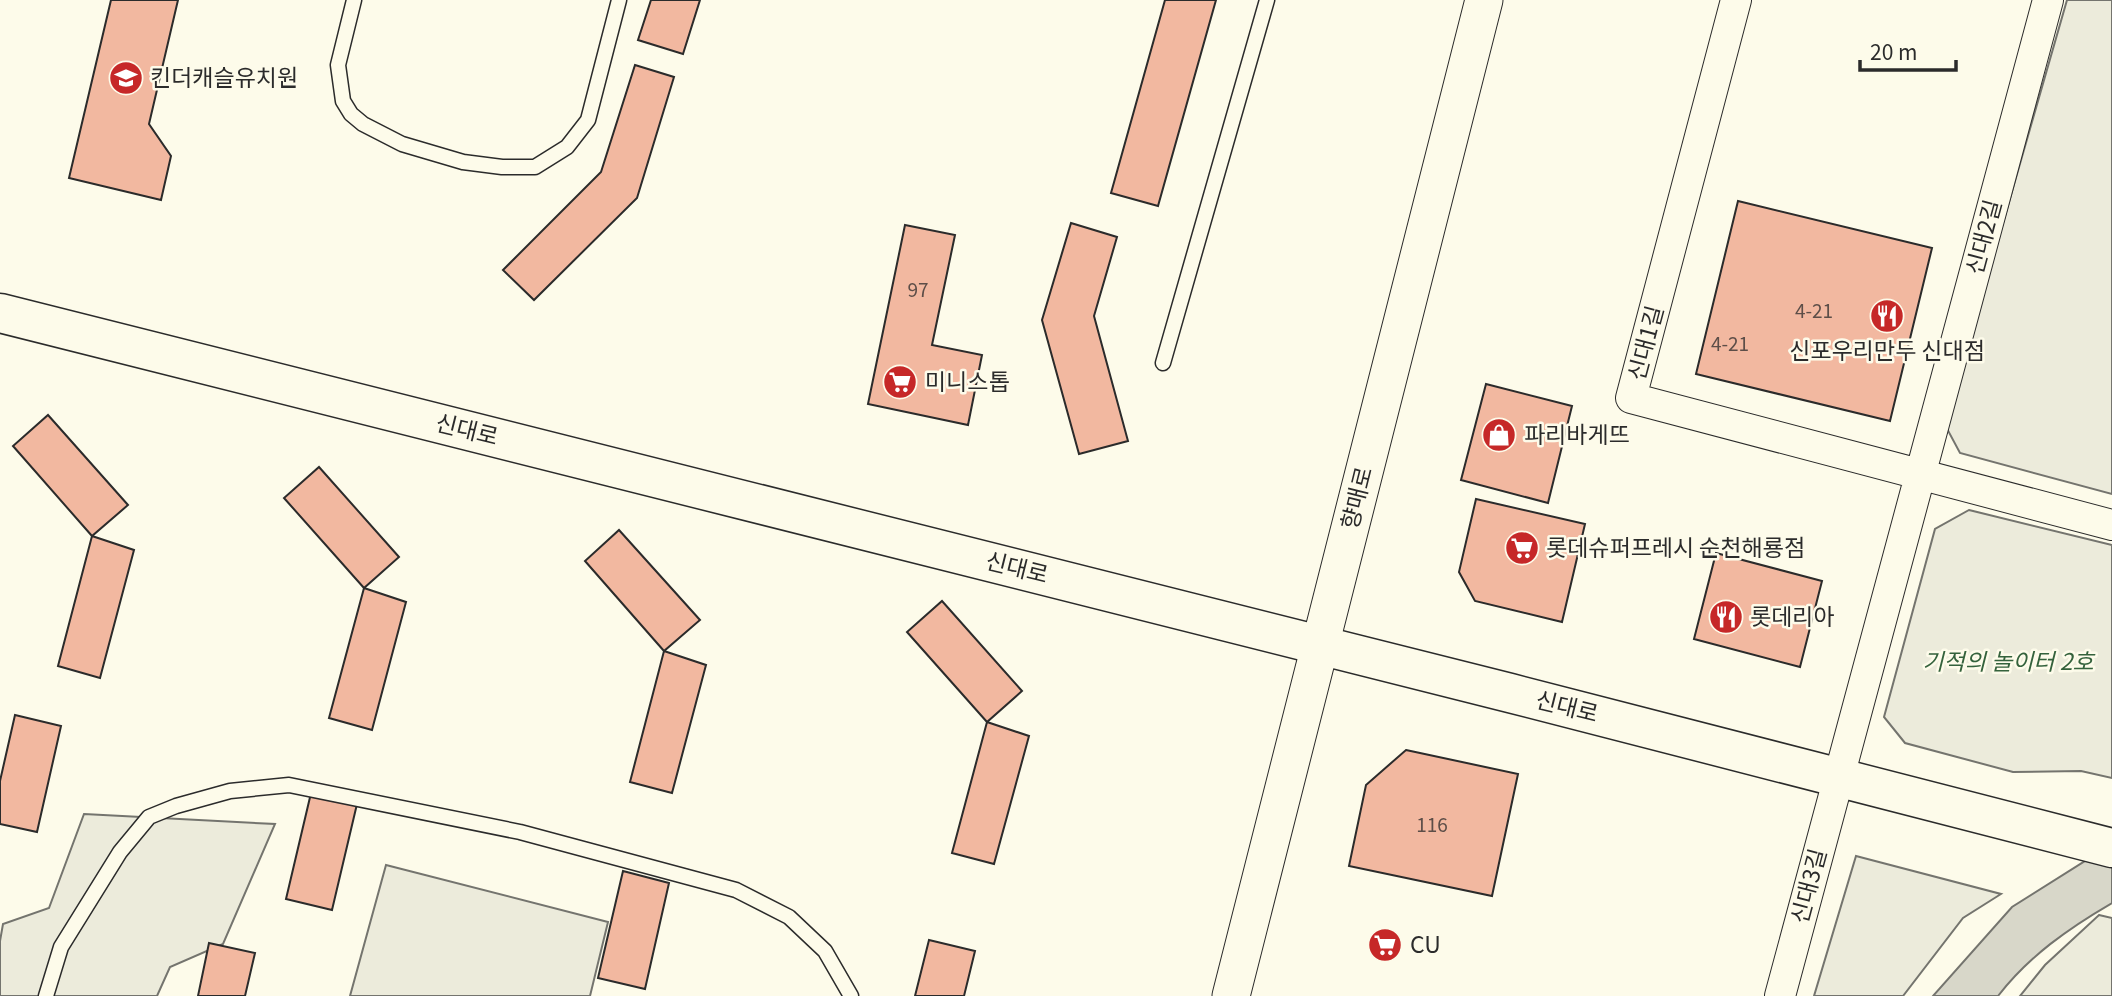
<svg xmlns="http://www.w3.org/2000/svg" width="2112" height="996" font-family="Georgia,'Noto Sans KR',serif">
<rect width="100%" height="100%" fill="#fdfbea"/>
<!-- green -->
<path fill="#ecebdb" stroke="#74746e" stroke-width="2" d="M2067 0H2112V494L1960 453 1945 425Z
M1969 510 2112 545V778L2081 771 2013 772 1905 743 1884 717 1935 529Z
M84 814 275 824 223 944 170 967 157 996H0V941L3 924 49 908Z
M1856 856 2001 894 1963 918 1903 996H1814Z
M386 865 608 922 590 996H350Z
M2099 915 2112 918V996H2020L2045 965Z"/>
<!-- water -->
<path fill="#d8d7c9" stroke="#74746e" stroke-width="2" d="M2112 844V903C2069 928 2029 956 1998 996H1933L2012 907Z"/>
<!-- building -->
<path fill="#f2b8a0" stroke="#2b2b2b" stroke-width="2" d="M111 0H178L149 124 171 156 161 200 69 178Z
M651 0H700L683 54 638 40Z
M1165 0H1216L1158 206 1111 193Z
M635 65 674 77 637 198 534 300 503 270 601 172Z
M1738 201 1932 248 1890 421 1696 374Z
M1071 223 1117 237 1094 316 1128 441 1079 454 1042 320Z
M905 225 955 235 932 345 982 355 968 425 868 404Z
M1486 384 1572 406 1548 503 1461 480Z
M48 415 128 505 92 536 13 446Z
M319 467 399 557 364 588 284 498Z
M1476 499 1585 524 1562 622 1475 601 1459 572Z
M619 530 700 620 664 651 585 561Z
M92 536 134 550 100 678 58 666Z
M1716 553 1822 581 1800 667 1694 639Z
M364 588 406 602 372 730 329 718Z
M942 601 1022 691 987 722 907 632Z
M664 651 706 665 672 793 630 782Z
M15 715 61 726 37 832 0 824V781Z
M987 722 1029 736 994 864 952 853Z
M1406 750 1518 774 1492 896 1349 866 1366 785Z
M311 793 357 804 332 910 286 899Z
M623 871 669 883 645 989 598 978Z
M929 940 975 951 964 996H915Z
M209 943 255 953 245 996H198Z"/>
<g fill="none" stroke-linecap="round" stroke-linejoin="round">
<!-- service casing -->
<g stroke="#2b2b2b" stroke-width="17">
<path id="service" d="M354 0 338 65 343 101 351 114 363 124 402 144 463 162 502 167H535L567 147 588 120 619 0
M1163 363 1267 0
M46 996 61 947 120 852 149 817 176 806 230 791 289 785 520 832 736 890 789 917 825 951 851 996"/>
</g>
<!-- minor casing -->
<g stroke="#2b2b2b" stroke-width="32">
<path id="minor" d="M1736 0 1631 398 2112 525
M1780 996 2048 0"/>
</g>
<!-- tertiary casing -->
<g stroke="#2b2b2b" stroke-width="39">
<path id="tertiary" d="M1231 996 1484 0"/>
</g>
<!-- secondary casing -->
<g stroke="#2b2b2b" stroke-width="41">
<path id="secondary" d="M0 313 1510 693 2112 848"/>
</g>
<!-- service -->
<use href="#service" stroke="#fdfbea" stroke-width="14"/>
<!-- minor -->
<use href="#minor" stroke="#fdfbea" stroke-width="30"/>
<!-- tertiary -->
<use href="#tertiary" stroke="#fdfbea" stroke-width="37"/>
<!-- secondary -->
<use href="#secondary" stroke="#fdfbea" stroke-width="38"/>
</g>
<!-- icons -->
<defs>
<g id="school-disc" transform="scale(1.75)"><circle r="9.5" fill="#c62828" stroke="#fdfbea"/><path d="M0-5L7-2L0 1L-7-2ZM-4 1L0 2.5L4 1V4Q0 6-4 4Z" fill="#fff"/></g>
<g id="restaurant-disc" transform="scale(1.75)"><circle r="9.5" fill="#c62828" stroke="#fdfbea"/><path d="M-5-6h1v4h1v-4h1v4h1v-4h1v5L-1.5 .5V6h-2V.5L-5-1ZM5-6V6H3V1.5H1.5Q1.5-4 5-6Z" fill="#fff"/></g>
<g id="supermarket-disc" transform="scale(1.75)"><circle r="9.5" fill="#c62828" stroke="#fdfbea"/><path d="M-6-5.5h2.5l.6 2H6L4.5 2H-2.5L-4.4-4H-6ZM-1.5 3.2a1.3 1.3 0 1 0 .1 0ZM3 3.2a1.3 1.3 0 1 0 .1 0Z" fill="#fff"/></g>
<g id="shop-disc" transform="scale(1.75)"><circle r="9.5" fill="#c62828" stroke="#fdfbea"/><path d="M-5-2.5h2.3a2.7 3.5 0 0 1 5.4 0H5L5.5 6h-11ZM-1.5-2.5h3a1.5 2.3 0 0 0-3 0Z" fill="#fff"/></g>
</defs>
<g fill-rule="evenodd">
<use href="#school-disc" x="126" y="78"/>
<use href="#restaurant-disc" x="1887" y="316"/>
<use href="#supermarket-disc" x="900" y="382"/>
<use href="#shop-disc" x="1499" y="435"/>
<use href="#supermarket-disc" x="1522" y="548"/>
<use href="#restaurant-disc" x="1726" y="617"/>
<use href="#supermarket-disc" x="1385" y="945"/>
</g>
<g text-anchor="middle" stroke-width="5" stroke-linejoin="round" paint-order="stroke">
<!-- number labels -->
<g font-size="19" fill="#5d4e48">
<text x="918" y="297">97</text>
<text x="1814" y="318">4-21</text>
<text x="1730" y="351">4-21</text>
<text x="1432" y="832">116</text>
</g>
<!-- poi labels -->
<g font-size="23" fill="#2b2b2b" stroke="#fdfbea" text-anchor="start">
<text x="150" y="86">킨더캐슬유치원</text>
<text x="1887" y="359" text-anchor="middle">신포우리만두 신대점</text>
<text x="925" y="390">미니스톱</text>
<text x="1524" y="443">파리바게뜨</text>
<text x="1546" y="556">롯데슈퍼프레시 순천해룡점</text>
<text x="1750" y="625">롯데리아</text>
<text x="1410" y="953">CU</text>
</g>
<!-- street labels -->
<g font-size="23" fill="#2b2b2b" stroke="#fdfbea">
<text transform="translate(1984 237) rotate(-75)" y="8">신대2길</text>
<text transform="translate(1646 343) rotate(-75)" y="8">신대1길</text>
<text transform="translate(467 430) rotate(14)" y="8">신대로</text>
<text transform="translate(1357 498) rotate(-76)" y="8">향매로</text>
<text transform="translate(1017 568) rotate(14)" y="8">신대로</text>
<text transform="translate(1567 707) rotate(14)" y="8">신대로</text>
<text transform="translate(1809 886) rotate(-75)" y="8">신대3길</text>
</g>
<!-- park labels -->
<g font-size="23" font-style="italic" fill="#34623c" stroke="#fdfbea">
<text x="2008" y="670">기적의 놀이터 2호</text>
</g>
</g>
<!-- scale -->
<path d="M1860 60v10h96v-10" fill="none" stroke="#2b2b2b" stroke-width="3.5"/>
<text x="1870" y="60" font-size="21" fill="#2b2b2b" stroke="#fdfbea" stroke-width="5" paint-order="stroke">20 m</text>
</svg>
